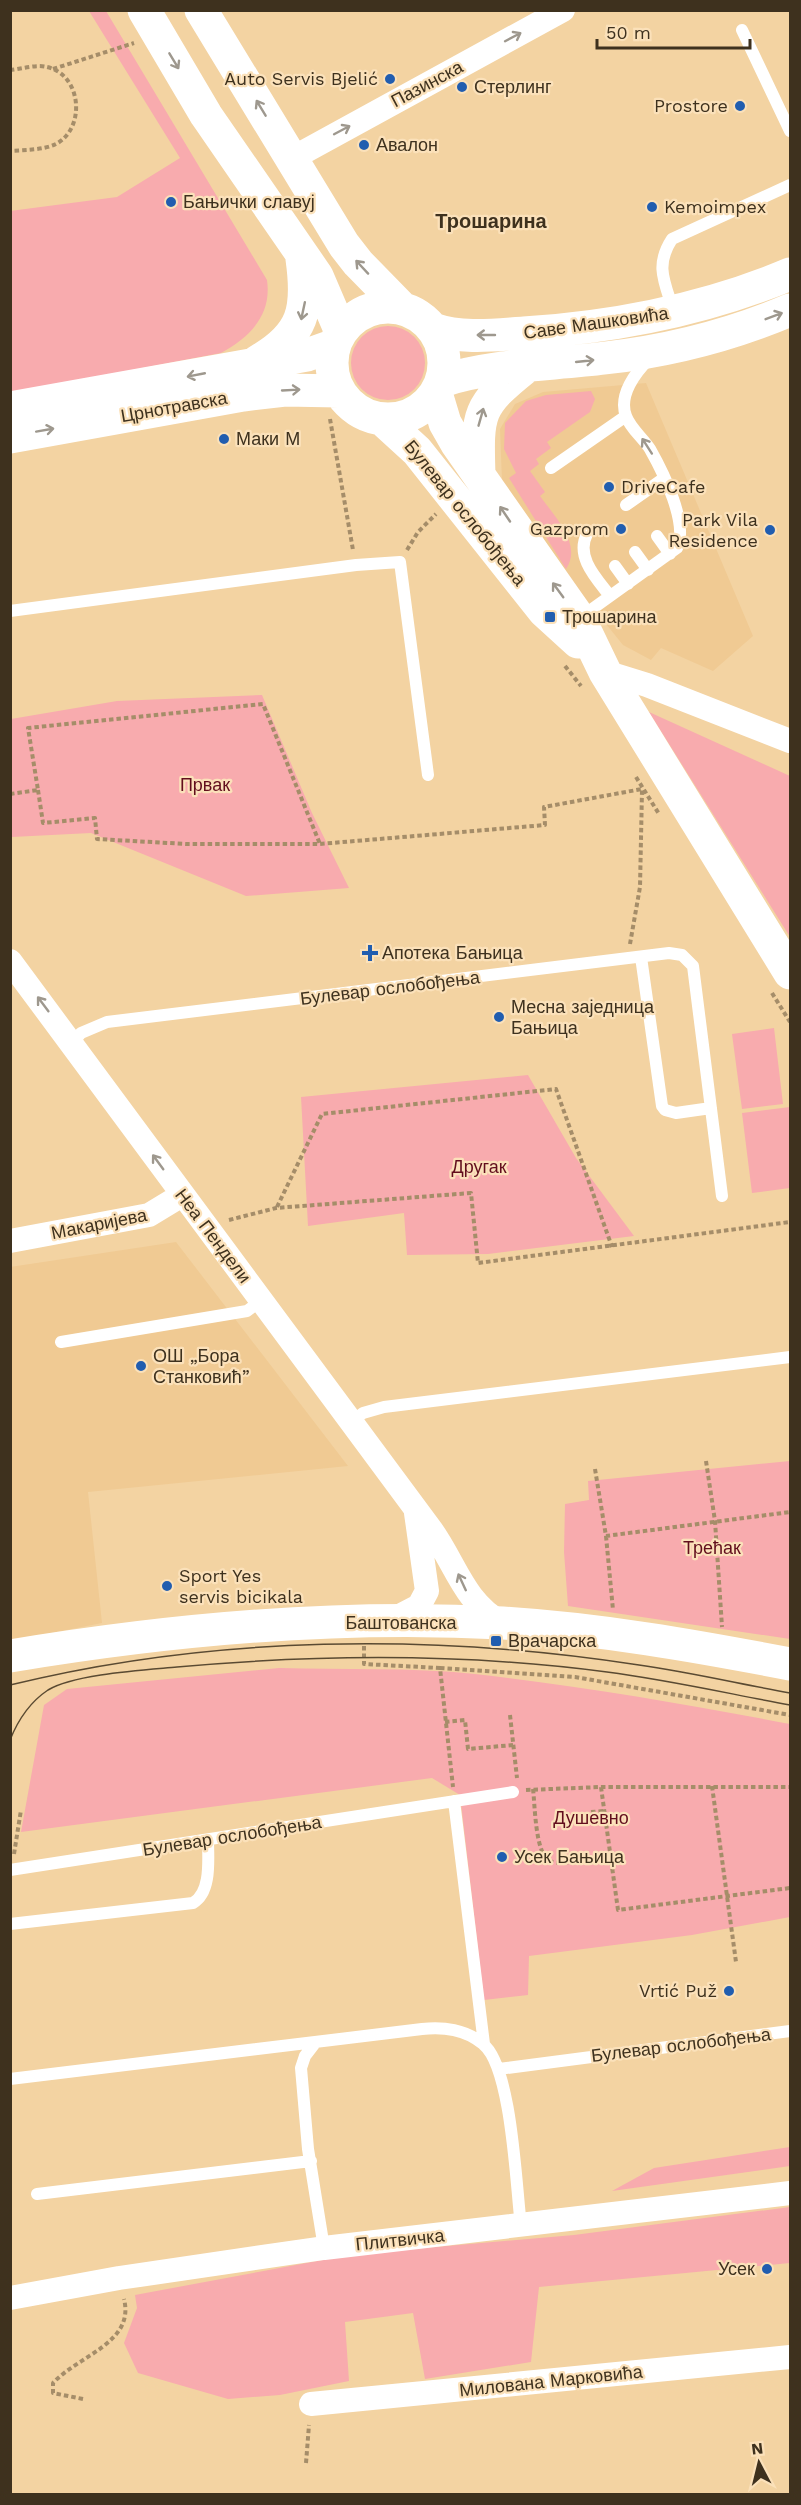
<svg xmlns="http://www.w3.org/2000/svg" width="801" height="2505" font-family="'Work Sans',sans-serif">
<rect width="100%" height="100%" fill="#f3d3a2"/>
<!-- built -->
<path fill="#f0ca93" d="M646 383 753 636 713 671 661 648 651 660 623 645 568 577 502 481 500 429 515 404 543 392Z
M176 1242 348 1466 88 1492 102 1623 11 1641 10 1267Z"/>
<!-- green -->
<path fill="#f8abae" d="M89 11H106L267 280C272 315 250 337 221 353L11 393 10 211 117 197 180 158Z
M351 363a37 37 0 1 1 74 0a37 37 0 1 1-74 0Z
M591 391 595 399 590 412 547 442 551 448 536 459 539 464 530 471 545 492 540 496C554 516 583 544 566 569L509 478 516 473 504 449 505 423 526 401 546 395Z
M262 695 312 813 349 888 246 896 91 833 12 837 11 719 117 701Z
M649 712 790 776V937Z
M774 1028 783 1104 742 1109 732 1034Z
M528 1075 576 1158 634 1236 488 1254 407 1255 404 1213 308 1226 301 1097Z
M790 1107V1188L752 1193 742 1113Z
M790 1461V1639L568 1606 564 1552 565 1504 589 1500 588 1481Z
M279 1668C344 1670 410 1667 475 1674 581 1686 686 1704 790 1724V1917L692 1935 529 1956 528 1995 484 2000 460 1795 432 1778 21 1832 44 1705 67 1689Z
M790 2147V2166L612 2191 654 2168Z
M790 2207V2263L539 2287 531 2362 425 2379 413 2313 345 2322 349 2381 280 2395 228 2399 138 2373 124 2343 137 2308 135 2295 355 2254 574 2235Z"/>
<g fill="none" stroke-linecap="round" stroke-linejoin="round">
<!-- path -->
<path stroke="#a58d69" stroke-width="4" stroke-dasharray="4.5 3" stroke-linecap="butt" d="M53 69 134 43
M10 70C21 69 37 64 47 67 82 75 86 128 56 144 44 150 24 150 10 151
M330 419 353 550
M407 550 418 532 436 514
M565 666 581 686
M636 777 659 814
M38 790 43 823 95 818 97 839 187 844H320L545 825 544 807 642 789
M10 794 38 790 28 728 263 704 320 844
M630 944 640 887 642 790
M772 993 790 1022
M277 1207 322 1114 556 1089 612 1247
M229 1220 276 1208 471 1193 478 1263 790 1222
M706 1461 715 1521 722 1627
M595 1469 606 1536 790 1512
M606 1536 613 1610
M364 1646V1664L440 1668 453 1787
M440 1668 575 1677 790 1715
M510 1715 517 1778
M445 1722 465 1720 468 1749 513 1745
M712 1786 736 1962
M601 1787 618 1910 790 1888
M533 1789C535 1804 535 1855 550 1861 562 1866 596 1859 611 1857
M526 1790 601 1787H790
M591 1812 604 1811
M14 1854 21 1810
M83 2399 53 2393V2383C79 2355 135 2343 124 2299
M306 2463 309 2425"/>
<!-- lane -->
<path stroke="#fff" stroke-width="12" d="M742 30 790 131
M673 309C664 281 655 265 672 239L790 185
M551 468 626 416
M626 505 663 479
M587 534C575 557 597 579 610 596
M657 536 670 554
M635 552 648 570
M615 566 628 584
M10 611 356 565 400 562 428 775
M581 617 677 548C689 524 663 472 650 449 643 438 630 428 626 416 618 395 636 372 649 359
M641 957 662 1106 665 1110 676 1113 711 1108
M73 1042 81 1033 107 1022 669 953 682 955 693 966 722 1196
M61 1342 247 1311 255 1305 257 1295
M351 1422 363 1413 384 1407 790 1357
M454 1801 484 2044
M10 1870 513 1792
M10 1924 193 1903C212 1892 208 1858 208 1840
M315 2043 305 2056 301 2068 308 2149 324 2248
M499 2069 790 2031
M10 2079 422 2029C444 2027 465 2029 483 2044 512 2067 516 2187 521 2226
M37 2194 311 2161"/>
<!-- street -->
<path stroke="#fff" stroke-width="24" d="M291 159 563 10
M605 672 647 685 790 741
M10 961 432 1531C456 1565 464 1602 502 1623
M10 1241 149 1215 182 1195
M394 1619 419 1606 427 1591 416 1513
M10 2298 119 2278 324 2248 790 2193
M311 2404 790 2357"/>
<!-- secondary -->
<path stroke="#fff" stroke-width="33" d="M144 10 206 115 317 276 341 332
M201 10 344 245 358 263 403 309
M332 363a56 56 0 1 1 112 0a56 56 0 1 1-112 0Z
M433 329C462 339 494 335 524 333 616 327 704 310 790 274
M258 361C304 335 309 309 302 259
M442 381C493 364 551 365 605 358 668 351 731 335 790 310
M436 393 445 423 457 444 579 618 605 672 790 973
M10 408 307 355 335 345
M382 419 417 451 544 611 578 642
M10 437 243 395 285 390 339 391
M479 475C477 413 477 406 526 367
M10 1656C172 1629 339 1614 503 1623 600 1629 696 1646 790 1664"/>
<!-- tram -->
<path stroke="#5a4a32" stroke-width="1.5" d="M10 1685C214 1635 432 1633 639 1665 689 1672 740 1684 790 1693
M10 1740C18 1720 30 1702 48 1690 74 1674 145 1670 177 1667 321 1654 464 1653 607 1672 669 1680 730 1694 790 1705"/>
</g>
<!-- one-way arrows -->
<defs><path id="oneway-shaft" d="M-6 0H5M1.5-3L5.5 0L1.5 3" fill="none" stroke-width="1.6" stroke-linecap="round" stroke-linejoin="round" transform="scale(1.5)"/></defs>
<g stroke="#9e988e">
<use href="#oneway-shaft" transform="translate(513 37) rotate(-28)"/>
<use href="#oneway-shaft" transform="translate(174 61) rotate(59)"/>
<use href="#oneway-shaft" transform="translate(261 108) rotate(-121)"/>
<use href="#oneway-shaft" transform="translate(342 130) rotate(-28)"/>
<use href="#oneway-shaft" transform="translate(362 267) rotate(-133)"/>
<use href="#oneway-shaft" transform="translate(303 311) rotate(102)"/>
<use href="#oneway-shaft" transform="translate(774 316) rotate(-21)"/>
<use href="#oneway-shaft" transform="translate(486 335) rotate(-180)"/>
<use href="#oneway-shaft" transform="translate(585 361) rotate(-6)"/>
<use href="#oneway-shaft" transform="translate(196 375) rotate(169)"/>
<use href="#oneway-shaft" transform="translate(291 390) rotate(-3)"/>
<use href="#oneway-shaft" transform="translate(481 417) rotate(-74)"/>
<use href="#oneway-shaft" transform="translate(45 430) rotate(-10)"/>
<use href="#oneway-shaft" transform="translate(647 446) rotate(-123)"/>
<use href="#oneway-shaft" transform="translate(505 514) rotate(-124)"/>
<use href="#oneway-shaft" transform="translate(558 590) rotate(-126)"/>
<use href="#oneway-shaft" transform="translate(43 1004) rotate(-127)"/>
<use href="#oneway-shaft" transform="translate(158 1162) rotate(-126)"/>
<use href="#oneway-shaft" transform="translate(462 1582) rotate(-115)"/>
</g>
<!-- markers -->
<g fill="#215daf" stroke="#fbe1ba" stroke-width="2">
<circle cx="390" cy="79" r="6"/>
<circle cx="462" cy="87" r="6"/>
<circle cx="740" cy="106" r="6"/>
<circle cx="364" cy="145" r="6"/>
<circle cx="171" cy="202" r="6"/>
<circle cx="652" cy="207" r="6"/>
<circle cx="224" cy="439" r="6"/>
<circle cx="609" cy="487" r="6"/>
<circle cx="621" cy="529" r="6"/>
<circle cx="770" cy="530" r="6"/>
<rect x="544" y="611" width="12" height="12" rx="3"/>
<path d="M367 944h6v6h6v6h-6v6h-6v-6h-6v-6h6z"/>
<circle cx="499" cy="1017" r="6"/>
<circle cx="141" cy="1366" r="6"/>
<circle cx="167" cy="1586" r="6"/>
<rect x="490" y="1635" width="12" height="12" rx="3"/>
<circle cx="502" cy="1857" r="6"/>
<circle cx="729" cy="1991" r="6"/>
<circle cx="767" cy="2269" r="6"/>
</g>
<g text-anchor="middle" stroke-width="4.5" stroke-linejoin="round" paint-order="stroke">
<!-- poi labels -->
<g font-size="18" fill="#3e311e" stroke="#fbe1ba" text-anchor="start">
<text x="378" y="85" text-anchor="end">Auto Servis Bjelić</text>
<text x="474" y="93">Стерлинг</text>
<text x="728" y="112" text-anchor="end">Prostore</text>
<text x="376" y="151">Авалон</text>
<text x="183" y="208">Бањички славуј</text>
<text x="664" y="213">Kemoimpex</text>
<text x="236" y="445">Маки М</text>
<text x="621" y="493">DriveCafe</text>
<text x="758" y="526" text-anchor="end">Park Vila<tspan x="758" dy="21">Residence</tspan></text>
<text x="609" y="535" text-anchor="end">Gazprom</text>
<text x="562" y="623">Трошарина</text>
<text x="382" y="959">Апотека Бањица</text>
<text x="511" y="1013">Месна заједница<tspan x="511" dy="21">Бањица</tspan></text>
<text x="153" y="1362">ОШ „Бора<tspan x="153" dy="21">Станковић”</tspan></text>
<text x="179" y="1582">Sport Yes<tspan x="179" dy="21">servis bicikala</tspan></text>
<text x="508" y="1647">Врачарска</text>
<text x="514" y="1863">Усек Бањица</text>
<text x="717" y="1997" text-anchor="end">Vrtić Puž</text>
<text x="755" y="2275" text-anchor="end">Усек</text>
</g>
<!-- street labels -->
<g font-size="18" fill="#3e311e" stroke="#fbe1ba">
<text transform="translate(427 84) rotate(-28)" y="6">Пазинска</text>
<text transform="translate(596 323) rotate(-8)" y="6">Саве Машковића</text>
<text transform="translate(174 407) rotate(-10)" y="6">Црнотравска</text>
<text transform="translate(465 513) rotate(51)" y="6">Булевар ослобођења</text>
<text transform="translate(390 988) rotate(-7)" y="6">Булевар ослобођења</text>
<text transform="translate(99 1224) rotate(-11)" y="6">Макаријева</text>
<text transform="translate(213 1236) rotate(53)" y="6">Неа Пендели</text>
<text x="401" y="1629">Баштованска</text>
<text transform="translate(232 1836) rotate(-9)" y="6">Булевар ослобођења</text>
<text transform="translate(681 2045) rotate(-7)" y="6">Булевар ослобођења</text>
<text transform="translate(400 2240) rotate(-6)" y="6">Плитвичка</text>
<text transform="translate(551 2381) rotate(-6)" y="6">Милована Марковића</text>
</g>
<!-- park labels -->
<g font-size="18" fill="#620e1d" stroke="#fbe1ba">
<text x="205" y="791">Првак</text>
<text x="479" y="1173">Другак</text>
<text x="712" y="1554">Трећак</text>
<text x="591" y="1824">Душевно</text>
</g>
<!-- neighbourhood labels -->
<g font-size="20" font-weight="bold" fill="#3e311e" stroke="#fbe1ba">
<text x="491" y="228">Трошарина</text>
</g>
</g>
<!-- border -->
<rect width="801" height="2505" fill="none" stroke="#3e311e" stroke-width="24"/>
<!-- north arrow -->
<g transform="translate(759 2463) rotate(353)" stroke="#fbe1ba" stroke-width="4.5" paint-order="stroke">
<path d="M0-4.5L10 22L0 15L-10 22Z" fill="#3e311e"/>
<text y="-9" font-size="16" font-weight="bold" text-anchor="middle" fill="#3e311e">N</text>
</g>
<!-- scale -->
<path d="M597 39v9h153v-9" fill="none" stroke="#3e311e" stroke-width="3"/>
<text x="606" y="39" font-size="18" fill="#3e311e" stroke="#fbe1ba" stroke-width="4.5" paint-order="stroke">50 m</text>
</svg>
